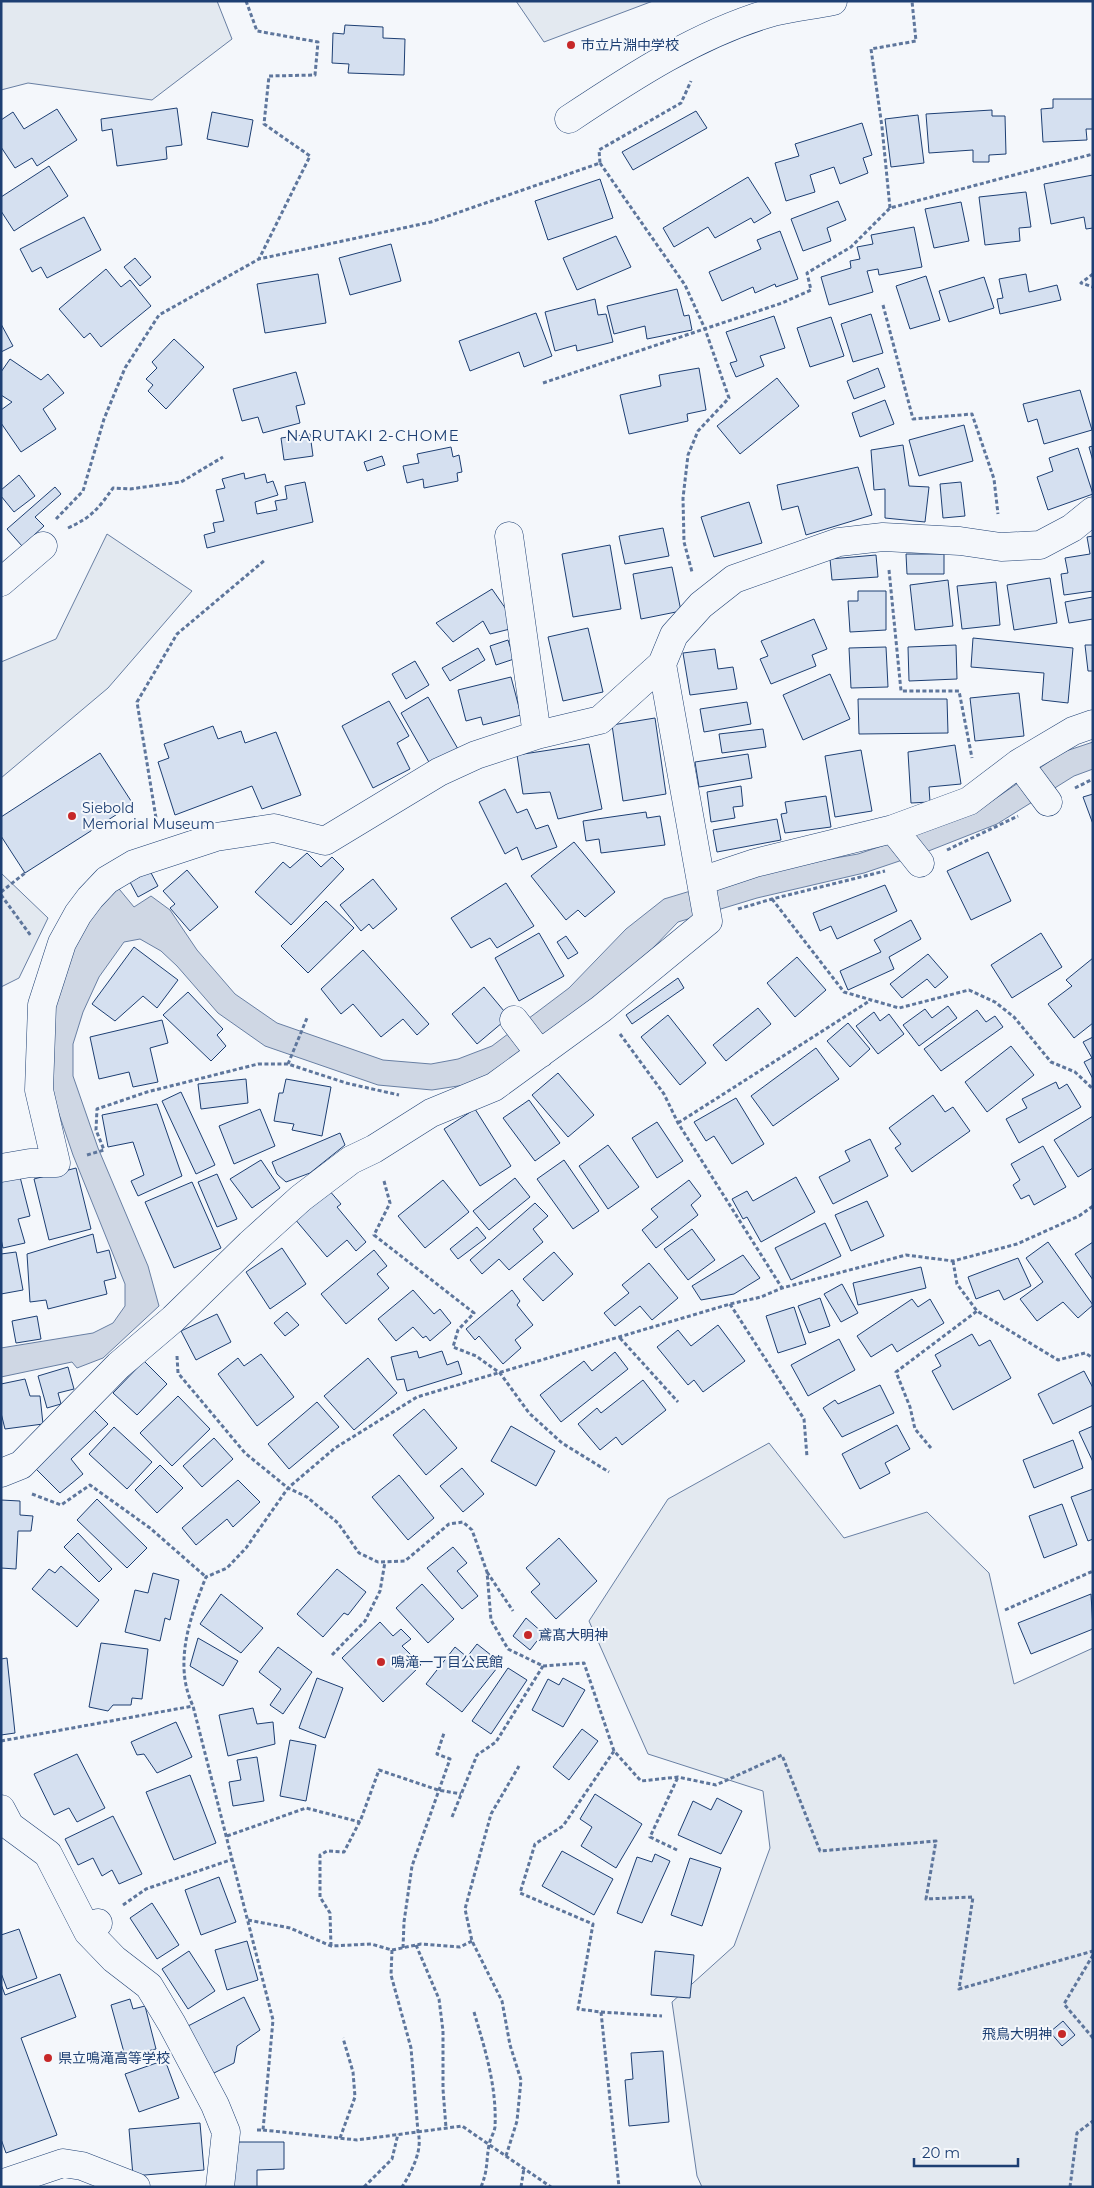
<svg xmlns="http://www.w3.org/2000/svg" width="1094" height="2188" font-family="Montserrat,'Noto Sans JP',sans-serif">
<rect width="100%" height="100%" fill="#f4f7fb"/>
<!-- green -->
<path fill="#e3e9f0" stroke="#687fa3" d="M1 1H217L232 39 152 100 28 83 1 90Z
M516 1H653L544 42Z
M107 534 192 591 108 688 1 778V662L56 639Z
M1 873 48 918 19 978 1 987Z
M769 1443 844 1538 927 1512 989 1573 1014 1684 1093 1648V2187H702L697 2176 672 2002 734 1946 770 1848 763 1791 648 1754 589 1621 668 1499Z"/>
<!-- water -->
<path fill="#cfd7e4" stroke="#687fa3" d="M1093 742V769L1074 776 997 824 926 852 864 873 757 898 678 922 652 949 583 1011 484 1082 432 1090 378 1085 265 1046 218 1013 177 966 161 951 140 939 124 942 99 977 83 1012 73 1044V1076L98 1148 148 1266 159 1306 103 1358 77 1368 72 1362 1 1377V1348L93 1333 113 1323 125 1306V1284L73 1155 45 1073 51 1005 87 913 115 884 134 907 151 896 170 910 197 950 235 994 277 1023 383 1060 431 1064 458 1059 492 1046 569 988 626 929 664 899 750 873 858 854 920 833 989 803 1063 752Z"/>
<!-- building -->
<path fill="#d5e0f0" stroke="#1d3f73" d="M345 25 383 27V38L405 39 404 75 348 73 349 64 332 63 333 33 344 34Z
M1053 99H1093V129H1086L1087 140 1043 142 1041 109 1053 108Z
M177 108 182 145 166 147 167 159 117 166 112 129 102 131 101 119Z
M57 109 77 140 37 166 32 158 15 168 1 147V120L13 112 24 129Z
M992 110V116H1005L1006 154 989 155V162H973V150L929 153 926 114Z
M696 111 707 128 633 170 622 152Z
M212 112 253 120 248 147 207 139Z
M918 115 924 163 891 167 885 119Z
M862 123 872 155 863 158 868 173 840 184 834 167 810 175 815 192 786 201 775 163 799 156 795 144Z
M49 166 68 196 14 231 1 211V197Z
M1093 175V228L1086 229 1084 217 1051 224 1044 184Z
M748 177 771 213 754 223 751 218 715 238 708 227 674 247 663 228Z
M600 179 613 218 548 240 535 201Z
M1026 192 1031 227 1019 228 1020 241 985 245 979 197Z
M838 201 846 220 827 228 831 241 803 251 791 219Z
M961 202 969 241 934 248 925 209Z
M84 217 101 250 47 278 41 267 32 272 20 249Z
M914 227 922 267 879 275 878 269 867 271 873 292 829 305 821 277 851 268 850 261 860 259 857 247 873 244 871 235Z
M780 231 798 279 776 287 775 284 755 293 753 287 722 301 709 272 761 249 757 240Z
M616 236 631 267 577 290 563 258Z
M391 244 401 281 350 295 339 258Z
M135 258 151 277 140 286 124 267Z
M106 269 121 287 130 280 151 306 101 347 90 333 84 338 59 309Z
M318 274 326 323 265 333 257 284Z
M1026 274 1029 292 1057 285 1061 300 1000 314 997 299 1003 298 999 279Z
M926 276 940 320 910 329 896 286Z
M984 277 994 308 949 322 939 291Z
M677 289 684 316 689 315 692 330 647 339 645 326 614 334 607 306Z
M595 299 598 315 606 314 613 342 577 351 576 345 555 351 545 312Z
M536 313 552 356 524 367 519 352 470 371 459 341Z
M871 314 883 353 853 362 841 324Z
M774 316 785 348 760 356 764 366 736 377 730 363 737 361 726 332Z
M831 317 844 356 810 367 797 328Z
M1 324 13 346 1 352Z
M174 339 204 367 166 409 148 391 153 385 146 379 157 368 152 362Z
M10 359 41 380 48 374 64 393 43 409 56 429 21 452 1 423V410L12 402 1 395V372Z
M699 368 706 410 687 414 688 421 629 434 620 395 661 386 659 375Z
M878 368 885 387 854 399 847 381Z
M296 372 305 404 296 406 300 423 263 433 258 417 242 421 233 389Z
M777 378 799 406 740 454 717 426Z
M1080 390 1092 430 1044 444 1037 419 1028 422 1023 404Z
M885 400 894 424 860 437 852 413Z
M964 425 973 461 919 476 909 440Z
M310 434 313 456 284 460 281 438Z
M903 445 909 486 929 487 925 522 885 518V489L874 490 871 450Z
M1093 446V461L1089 447Z
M451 447 453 457 459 455 462 472 457 473 458 481 424 488 423 479 407 483 403 466 419 463 417 454Z
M1078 448 1093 494 1048 510 1037 477 1053 471 1049 458Z
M382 456 385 465 367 471 364 462Z
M858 467 872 515 806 535 798 506 782 510 777 485Z
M244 473 245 479 265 474 267 483 273 481 278 495 255 502 257 514 277 510 275 501 287 499 285 486 305 482 313 522 207 548 204 535 215 532 213 523 224 521 216 490 225 488 222 479Z
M19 475 35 496 14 512 1 496V490Z
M961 482 965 516 943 518 940 484Z
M55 487 61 494 35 517 44 526 22 546 7 529Z
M749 502 762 543 714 557 701 517Z
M663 528 669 556 625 564 619 536Z
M1093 536V591L1064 595 1061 574 1068 573 1065 558 1090 554 1087 537Z
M610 545 621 609 573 617 562 554Z
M906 554H944V574H907Z
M876 555 878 577 832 580 830 559Z
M672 567 681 611 641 619 633 574Z
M1050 578 1057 623 1014 630 1007 585Z
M948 580 953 626 915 630 910 585Z
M996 582 1000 625 962 629 957 586Z
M492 589 508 612 510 629 490 634 483 621 453 642 436 623Z
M858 591H886V630L850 632 848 601H858Z
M1093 597V619L1069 623 1065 602Z
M814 619 827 649 812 655 816 666 771 684 760 659 768 656 761 641Z
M588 628 603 692 563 701 548 637Z
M973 638 1073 648 1068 703 1042 700 1044 673 971 667Z
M508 640 514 659 496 665 490 646Z
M956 645 957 679 909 681 908 647Z
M1085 645H1093V671H1088Z
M886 647 888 687 851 688 849 648Z
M478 648 485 660 450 681 442 668Z
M715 649 718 669 733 667 737 689 690 695 683 653Z
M415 661 429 685 406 699 392 674Z
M830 674 850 719 803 740 783 695Z
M511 677 521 715 483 725 481 717 466 721 458 690Z
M1019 693 1024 736 975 741 970 698Z
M428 697 458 749 430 764 401 713Z
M858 699H947L948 733 859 734Z
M389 701 409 736 397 743 410 769 373 788 342 726Z
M747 702 751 724 704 732 700 709Z
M655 718 666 794 623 801 612 725Z
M213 726 218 739 241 731 245 743 276 732 301 795 262 809 252 786 175 815 158 762 169 758 164 744Z
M763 729 766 747 722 753 719 734Z
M589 744 602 809 558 819 550 792 523 794 517 755Z
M955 745 961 784 929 787 930 802 911 803 908 752Z
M861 750 872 811 835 817 825 756Z
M100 753 133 804 25 873 1 836V817Z
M748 754 752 778 699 787 695 762Z
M741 786 743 806 733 807 735 818 711 822 707 792Z
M505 789 517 813 527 809 536 829 548 825 557 847 522 860 517 847 505 854 479 802Z
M1093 794V824L1083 797Z
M826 796 831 827 785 833 781 814 787 813 785 802Z
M646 812 647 818 660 816 665 845 601 853 599 839 586 841 583 821Z
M777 819 781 840 717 852 713 830Z
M574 842 615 892 585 917 578 910 566 920 531 876Z
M988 852 1011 901 971 920 947 871Z
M307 853 321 867 332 857 344 869 291 925 255 892 283 862 290 868Z
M187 870 218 907 190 931 170 908 175 904 163 891Z
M150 871 158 886 138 897 130 882Z
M373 879 397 909 373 929 369 924 361 931 340 905Z
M506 883 534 926 497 948 490 938 471 948 451 918Z
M885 885 897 911 837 939 831 926 820 931 813 913Z
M326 901 354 928 308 973 281 946Z
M911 920 921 939 889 957 894 969 848 990 840 971 881 952 874 940Z
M539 933 564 976 519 1001 495 958Z
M1041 933 1062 967 1012 998 991 965Z
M566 936 578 953 568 959 557 942Z
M134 947 178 980 157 1008 143 996 115 1021 92 1004Z
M363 950 429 1024 417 1035 403 1019 381 1037 353 1004 341 1014 321 989Z
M928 954 948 977 935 988 927 979 902 998 890 984Z
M797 957 826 990 795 1017 767 983Z
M1093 958V1023L1074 1038 1048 1004 1072 986 1066 980Z
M678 978 684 988 632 1024 626 1015Z
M484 987 509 1017 477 1044 452 1014Z
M188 992 223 1029 217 1035 226 1046 211 1061 163 1015Z
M948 1006 957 1018 919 1046 903 1025 925 1009 932 1018Z
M758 1008 771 1024 726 1061 713 1045Z
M977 1010 986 1022 995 1016 1003 1027 941 1071 924 1049Z
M874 1012 880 1021 889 1014 904 1034 878 1054 856 1026Z
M668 1015 706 1063 680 1085 641 1037Z
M162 1020 168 1043 150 1048 158 1082 133 1087 129 1072 99 1079 90 1037Z
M848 1023 870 1049 850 1067 827 1041Z
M1093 1037V1079L1084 1062 1092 1058 1083 1042Z
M1011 1046 1034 1075 987 1112 965 1082Z
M816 1048 839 1079 773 1126 751 1096Z
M558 1073 594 1115 568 1137 532 1095Z
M246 1079 248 1103 201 1109 198 1084Z
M286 1079 331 1087 322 1136 292 1130 294 1124 274 1121 279 1093H283Z
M1056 1082 1059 1089 1067 1084 1081 1107 1019 1143 1006 1119 1027 1108 1022 1099Z
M181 1092 215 1165 196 1174 162 1101Z
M933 1095 945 1112 953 1107 970 1131 912 1172 895 1148 901 1144 889 1128Z
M736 1098 764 1144 732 1164 714 1136 706 1141 694 1122Z
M529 1100 560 1143 535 1161 503 1118Z
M157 1104 182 1176 138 1196 131 1181 144 1175 133 1142 108 1147 102 1115Z
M260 1109 275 1146 234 1164 219 1126Z
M475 1109 511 1166 480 1186 444 1129Z
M1093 1116V1168L1078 1177 1054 1140Z
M657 1122 683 1161 657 1178 632 1138Z
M340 1133 345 1145 310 1173 286 1182 277 1174 272 1162Z
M870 1139 888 1176 833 1204 819 1177 850 1161 845 1151Z
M608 1145 639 1187 608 1209 579 1166Z
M1043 1146 1066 1187 1034 1205 1029 1195 1021 1199 1013 1185 1020 1180 1011 1164Z
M261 1160 280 1188 252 1208 230 1179Z
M564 1160 599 1211 573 1229 537 1179Z
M76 1168 91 1229 49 1240 34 1179Z
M19 1173 30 1216 18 1219 25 1243 3 1248 1 1239V1178Z
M217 1174 237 1219 217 1227 198 1182Z
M796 1177 815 1212 761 1242 747 1217 743 1219 732 1199 747 1191 753 1201Z
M515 1178 530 1197 489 1230 473 1211Z
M443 1180 469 1212 425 1248 398 1216Z
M689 1180 701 1196 691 1205 698 1215 656 1248 642 1230 658 1217 651 1209Z
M192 1182 221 1248 174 1268 145 1202Z
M328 1189 341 1204 337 1207 366 1242 356 1251 347 1240 327 1257 294 1218Z
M867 1201 884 1236 851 1251 835 1215Z
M535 1203 548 1216 533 1229 543 1242 509 1270 499 1259 482 1274 470 1260Z
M825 1223 841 1256 791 1280 775 1248Z
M477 1227 486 1238 458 1259 450 1249Z
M692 1229 715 1260 688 1280 664 1249Z
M93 1234 97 1253 109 1250 116 1278 104 1281 107 1294 48 1309 46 1300 30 1302 27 1254Z
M1048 1242 1093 1305 1078 1318 1063 1302 1037 1321 1020 1299 1043 1282 1026 1258Z
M1093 1242V1280L1075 1254Z
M282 1248 306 1284 270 1309 246 1272Z
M374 1250 387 1266 377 1274 389 1288 346 1324 321 1294Z
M16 1252 23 1290 1 1294V1254Z
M554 1252 573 1274 543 1301 523 1279Z
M743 1255 760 1278 734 1294 701 1300 692 1286Z
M1018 1258 1031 1286 1004 1300 999 1290 976 1299 968 1277Z
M649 1263 678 1298 652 1320 640 1306 615 1326 604 1313 629 1293 622 1285Z
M921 1267 926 1288 858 1305 853 1283Z
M842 1284 858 1313 841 1322 824 1294Z
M413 1290 434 1314 440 1309 451 1323 430 1341 426 1336 423 1338 413 1327 396 1341 378 1319Z
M512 1290 520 1301 517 1305 533 1325 515 1340 521 1348 503 1364 479 1336 475 1340 466 1329Z
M820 1298 830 1326 809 1333 798 1306Z
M912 1299 918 1307 930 1299 944 1323 897 1352 892 1344 871 1357 857 1336Z
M794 1307 806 1344 778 1353 766 1316Z
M287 1312 299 1325 285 1336 274 1323Z
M217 1314 231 1342 196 1360 181 1331Z
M37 1316 41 1339 16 1343 12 1321Z
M718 1325 745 1361 703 1392 694 1380 688 1385 657 1347 678 1330 691 1346Z
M972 1334 979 1346 990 1340 1011 1378 953 1410 932 1371 941 1366 935 1355Z
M839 1339 855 1370 808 1396 791 1365Z
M417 1351 419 1358 442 1351 447 1365 458 1361 462 1374 407 1391 404 1379 397 1380 391 1357Z
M615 1352 628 1369 561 1422 540 1395 584 1361 592 1371Z
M261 1354 294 1397 257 1426 218 1374 238 1358 244 1366Z
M368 1358 397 1393 354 1430 324 1396Z
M144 1361 167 1384 137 1415 113 1393Z
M68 1367 74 1389 58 1393 61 1404 47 1408 38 1376Z
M1084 1371 1093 1388V1405L1053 1424 1038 1394Z
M25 1379 30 1396H40L43 1424 5 1429 1 1413V1384Z
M643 1380 666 1410 622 1445 616 1437 600 1450 578 1424 597 1408 601 1413Z
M880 1385 894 1413 842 1437 823 1408 835 1400 838 1404Z
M178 1396 210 1429 172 1466 140 1433Z
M317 1402 339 1427 289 1469 268 1444Z
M424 1409 457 1448 426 1475 393 1435Z
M94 1410 108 1424 71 1459 83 1474 60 1493 35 1468Z
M897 1425 910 1449 885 1463 890 1473 860 1489 842 1454Z
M511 1426 555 1451 536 1486 491 1461Z
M1093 1426V1462L1079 1432Z
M114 1427 152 1462 127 1489 89 1454Z
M214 1438 233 1459 202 1487 183 1466Z
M1073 1440 1083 1468 1034 1488 1023 1460Z
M160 1465 183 1488 157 1513 135 1490Z
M462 1468 484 1494 463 1512 440 1486Z
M399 1475 434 1518 408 1540 372 1497Z
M238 1480 260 1502 233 1527 227 1519 196 1545 182 1528Z
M1093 1489V1539L1088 1541 1071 1497Z
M97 1499 147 1548 127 1568 77 1520Z
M1 1500 20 1501V1515L33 1516 31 1531H18L16 1569 1 1568Z
M1062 1504 1077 1545 1044 1558 1029 1516Z
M78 1533 112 1569 99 1582 64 1547Z
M559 1538 597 1581 556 1619 531 1592 540 1584 526 1568Z
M453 1547 467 1563 457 1571 478 1596 462 1609 427 1568Z
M61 1566 99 1600 77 1627 32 1589 49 1569 55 1573Z
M337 1569 366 1592 348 1615 344 1613 323 1637 297 1614Z
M153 1573 179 1580 170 1620 165 1618 160 1641 125 1632 135 1590 148 1593Z
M422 1584 454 1619 428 1643 396 1608Z
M221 1594 263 1628 241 1653 200 1624Z
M1091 1594 1093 1629 1031 1654 1018 1623Z
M526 1618 543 1633 530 1650 513 1636Z
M380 1622 393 1636 401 1629 411 1639 402 1646 421 1665 383 1702 342 1658Z
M198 1638 238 1661 223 1686 190 1666Z
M101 1643 148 1649 142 1699 132 1698 131 1705H113L108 1711 89 1707Z
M477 1644 501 1663 462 1712 426 1684 455 1647 467 1657Z
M278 1647 312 1672 283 1714 270 1705 281 1689 259 1672Z
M7 1658 15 1733 1 1735V1659Z
M508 1668 527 1680 491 1734 472 1721Z
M317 1678 343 1688 325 1738 299 1728Z
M563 1678 585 1690 563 1727 532 1710 548 1679 559 1685Z
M253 1708 257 1724 273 1722 275 1744 228 1756 219 1715Z
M176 1722 192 1757 157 1773 144 1754 137 1755 131 1742Z
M582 1729 598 1741 569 1780 553 1767Z
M290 1740 316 1745 306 1801 280 1796Z
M77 1754 105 1808 77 1822 69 1808 54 1815 34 1774Z
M257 1757 264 1801 233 1806 229 1782 241 1780 237 1760Z
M190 1775 216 1843 174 1860 146 1792Z
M595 1794 642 1824 616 1868 581 1846 592 1827 580 1819Z
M717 1798 742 1811 721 1854 678 1835 693 1801 711 1810Z
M113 1816 142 1874 119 1884 112 1870 102 1876 93 1858 78 1865 65 1839Z
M562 1851 613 1879 594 1915 542 1886Z
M655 1854 670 1861 642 1923 617 1913 637 1857 652 1862Z
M690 1858 721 1868 702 1926 671 1915Z
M219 1877 236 1922 201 1935 185 1890Z
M152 1903 179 1945 157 1959 130 1918Z
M19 1929 37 1978 7 1989 1 1973V1935Z
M247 1941 258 1980 227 1990 215 1950Z
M189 1951 215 1991 188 2009 162 1969Z
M655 1951 694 1955 690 1998 651 1995Z
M60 1974 76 2017 21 2038 57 2135 6 2153 1 2139V1984L5 1995Z
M244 1997 260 2030 237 2046 234 2063 212 2074 188 2026Z
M130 1999 133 2009 145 2006 156 2049 125 2056 111 2005Z
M1063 2021 1075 2035 1062 2046 1050 2032Z
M663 2051 669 2122 629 2126 625 2080 633 2079 631 2053Z
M165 2060 179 2098 139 2112 125 2074Z
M200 2123 204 2170 133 2176 129 2129Z
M233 2142H284V2169L257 2170V2187H232Z"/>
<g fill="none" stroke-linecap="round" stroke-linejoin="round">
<!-- minor casing -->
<g stroke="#1d3f73" stroke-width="29">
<path id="minor" d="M569 119C632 77 699 33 773 12 793 7 814 5 833 1
M509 536 537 735
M1 582 43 546
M1019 763 1048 802
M893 829 920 863
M701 881 755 863 893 829 969 801 1019 763 1073 731 1093 724
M514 1020 540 1054
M1 1168 30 1163H56L39 1090 42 1005 62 943 78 914 90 898 107 880 134 864 216 837 274 828 325 841 439 772 476 755 537 735 600 720 662 664 674 635 701 605 734 579 839 542 883 537 960 541 1001 547 1040 545 1072 528 1093 511
M1 1473 21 1465 119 1365 173 1319 250 1244 301 1198 351 1160 374 1149 431 1113 494 1087 601 1009 708 921 662 664
M1 1809 10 1826 48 1854 88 1932
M98 1923 88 1932 114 1959 149 1986 172 2024 215 2105 226 2132 220 2187
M1 2184 63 2163 82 2166 136 2187"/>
</g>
<!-- path -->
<path stroke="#5e769c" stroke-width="3" stroke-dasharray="4 2.5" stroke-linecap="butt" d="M246 1 257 31 318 42 315 75 269 76 264 124 310 156 259 259
M600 163 685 285 705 329 729 398 698 431 688 455 683 498 684 542 692 572
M890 208 882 127 871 49 916 41 912 1
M1093 274 1081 283 1093 287
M883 305 913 419 972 414 994 479 998 514
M543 383 782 303 811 290 807 273 851 247 890 208 1093 154
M56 519 83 491 104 419 125 368 159 315 259 259 431 222 600 163 599 150 681 103 691 81
M68 528C92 517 98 509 113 488L130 489 181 482 223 457
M889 570 901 691H959L972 758
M1075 788 1093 779
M157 824 137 702 177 634 265 560
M947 850 1018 816
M1 892 25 873
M1 895 31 936
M772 899 844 992 899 1008 969 990 995 1002 1014 1017 1051 1062 1075 1072 1093 1089
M738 909 772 899 885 871
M620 1034 664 1094 678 1123 782 1288
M288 1064 307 1018
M678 1123 871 1000
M87 1155 104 1150 96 1130 97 1109 147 1092 258 1064H288L346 1083 399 1095
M384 1181 390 1203 374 1235 474 1313 458 1330 453 1347 476 1356 500 1373 529 1413 562 1443 609 1472
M953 1261 957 1284 977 1311 1058 1360 1085 1353 1093 1358
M730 1304 804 1419 807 1457
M620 1338 678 1402
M177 1356 178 1373 245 1453 288 1488 307 1497 338 1523 359 1553 378 1562 405 1561 449 1524 463 1522 472 1530 487 1572 491 1620 508 1649 543 1666 584 1663 614 1751 641 1781 678 1777 716 1785 782 1755 820 1851 936 1841 926 1899 973 1897 959 1989 1093 1951
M931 1448 915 1429 910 1407 896 1372 977 1311
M32 1494 61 1505 90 1485 150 1528 206 1577
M487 1572 513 1611
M1005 1610 1093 1571
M332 1655 365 1621 380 1591 385 1562
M1 1741 193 1706
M614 1751 563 1826 535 1844 520 1893 593 1924 578 2009 601 2012 619 2187
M452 1817 477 1755 496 1742 543 1666
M227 1836 306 1808 360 1822
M677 1850 650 1837 678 1777
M123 1905 146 1889 233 1859
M248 1920 290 1928 331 1946 371 1944 392 1950 421 1944 460 1947 472 1941
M416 1945 439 1999 443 2031V2089L446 2128
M331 1946 330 1913 320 1897V1855L327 1851 344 1852 361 1819 379 1770 438 1790 461 1794
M403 1948 404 1922 412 1866 450 1759 437 1754 444 1733
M392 1950 391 1975 411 2048 418 2132C423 2150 412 2171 402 2187
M1093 1955 1064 2004 1093 2038
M474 2012C485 2049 497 2087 495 2127 494 2133 490 2139 489 2145 486 2162 488 2170 481 2187
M601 2012 662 2016
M257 2130H263L273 2020 193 1706C173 1664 190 1617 206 1577L227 1568 246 1548 288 1488 335 1448 417 1397 730 1304 761 1297 782 1288 906 1255 953 1261 1017 1244 1079 1216 1093 1206
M263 2130 357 2140 462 2126 551 2187
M340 2138 355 2097 353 2072 343 2038
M506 2156 517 2121 521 2080 510 2045 502 2001 472 1941 465 1909 491 1814 519 1766
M364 2187 392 2159 398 2134
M521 2187 524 2168
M1070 2187 1077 2133 1093 2121"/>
<!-- minor -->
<use href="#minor" stroke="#f4f7fb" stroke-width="28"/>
</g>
<!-- markers -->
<g fill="#c62828" stroke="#f4f7fb" stroke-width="2">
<circle cx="571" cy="45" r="5"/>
<circle cx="72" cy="816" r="5"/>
<circle cx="528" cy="1635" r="5"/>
<circle cx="381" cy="1662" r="5"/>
<circle cx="1062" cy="2034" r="5"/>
<circle cx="48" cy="2058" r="5"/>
</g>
<g text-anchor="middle" stroke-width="4" stroke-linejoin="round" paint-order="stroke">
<!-- poi labels -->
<g font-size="14" fill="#1d3f73" stroke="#f4f7fb" text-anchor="start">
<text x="581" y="50">市立片淵中学校</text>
<text x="82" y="813">Siebold<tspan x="82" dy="16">Memorial Museum</tspan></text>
<text x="538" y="1640">鳶髙大明神</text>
<text x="391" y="1667">鳴滝一丁目公民館</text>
<text x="1052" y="2039" text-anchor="end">飛鳥大明神</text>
<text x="58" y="2063">県立鳴滝高等学校</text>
</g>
<!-- neighbourhood labels -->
<g font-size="15" letter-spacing="1" fill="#1d3f73" stroke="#f4f7fb">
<text x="373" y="441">NARUTAKI 2-CHOME</text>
</g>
</g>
<!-- border -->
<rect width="1094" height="2188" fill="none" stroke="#1d3f73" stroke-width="5"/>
<!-- scale -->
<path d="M914 2158v8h104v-8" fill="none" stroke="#1d3f73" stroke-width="2.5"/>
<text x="922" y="2158" font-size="15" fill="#1d3f73" stroke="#f4f7fb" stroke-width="4" paint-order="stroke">20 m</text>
</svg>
